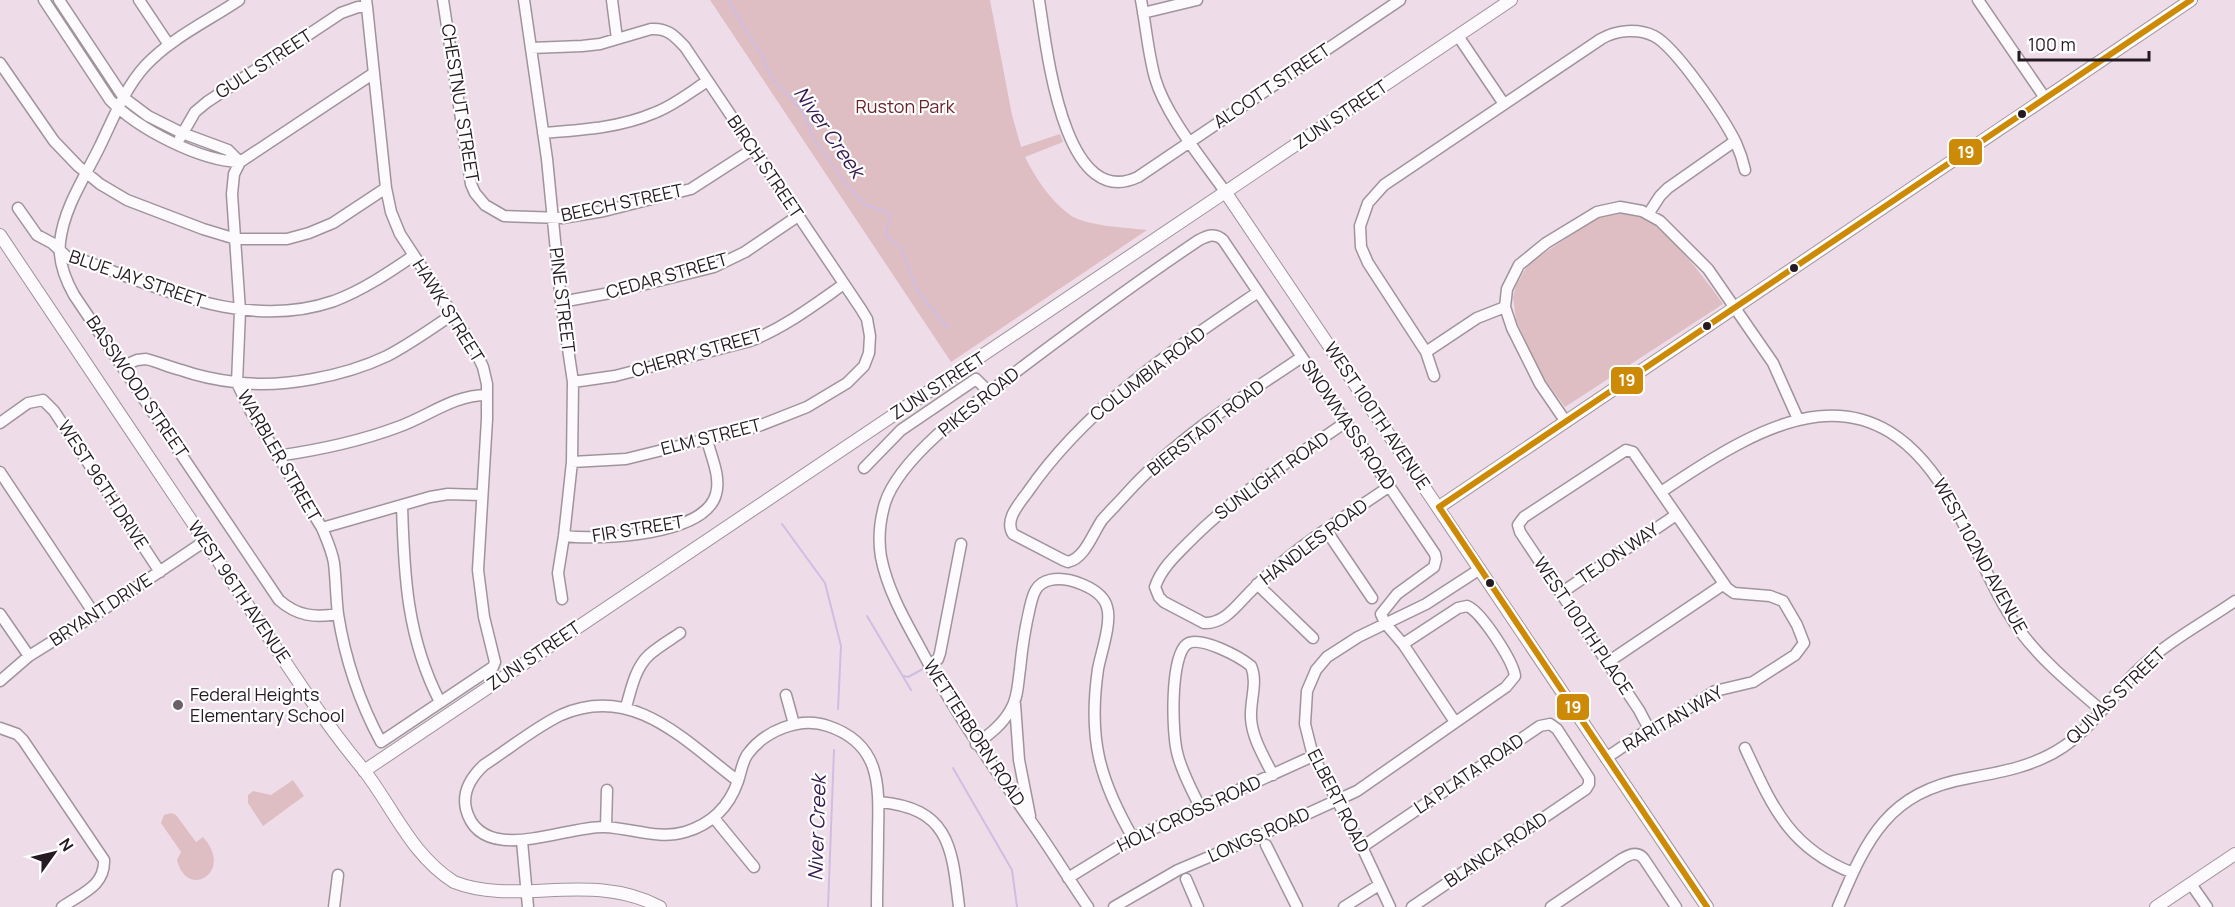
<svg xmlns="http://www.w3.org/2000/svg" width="2235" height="907" font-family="Manrope,sans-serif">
<rect width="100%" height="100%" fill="#eedde8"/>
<!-- green -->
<path fill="#debec3" d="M710 0H990L1012 115 1021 147 1060 134 1063 142 1025 157C1036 179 1050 200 1070 215 1086 226 1128 228 1147 230L951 362Z
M1622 212C1629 213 1637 215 1644 218 1668 230 1708 282 1723 304L1565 407 1540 373 1516 320 1513 297 1516 286 1528 264 1598 217Z
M293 780 304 796 263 826 248 803V795L253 791 271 795Z
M171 813 176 815 196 842 203 837C235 872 187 901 177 860L181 852 161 823 164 815Z"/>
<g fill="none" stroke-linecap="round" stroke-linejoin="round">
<!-- stream -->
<path stroke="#cfbde2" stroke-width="2" d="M728 0 765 61 771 77 802 110 813 137 843 180 864 204 884 211 890 215C889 223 885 229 887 237L901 247 917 290 947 327
M782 524 825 583 841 646 838 709
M867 616 911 690
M904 676 908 677 923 669
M953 768 1012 870 1017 907
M828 907 834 750"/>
<!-- minor casing -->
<g stroke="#a0949c" stroke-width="13">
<path id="minor" d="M44 0 110 100C138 129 200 161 240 162
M59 0 124 98 148 116 182 133 228 150 240 162
M139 0 169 45
M239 0C208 21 171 38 145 66 125 88 113 119 100 146 85 177 64 207 60 242 58 261 65 279 74 295L279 600C297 616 315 618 338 614
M366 0 367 7 386 188 391 212 400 234 472 344 483 367 487 384V419L478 570 484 617 495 662 493 667 381 742C360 703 345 659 338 614 336 598 336 580 334 563 332 551 327 540 322 528L250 410 237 383 240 311 232 194 234 174 240 162 374 73
M443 0 471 184 475 193 485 205 504 216 562 218 604 211 691 189 753 149
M524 0 547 159 561 302 573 382 572 462 564 536 558 573 562 599
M612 0 617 39
M1039 0C1046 42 1062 213 1138 177L1400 0
M1141 0C1146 26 1148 53 1155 78 1166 116 1203 160 1226 193
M1978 0 2045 98
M1143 13 1197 0
M1458 36 1504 104
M531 48 582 46 600 44 651 29C667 28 674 35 685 47L861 309 867 319 870 336 869 353 864 366 847 383 807 407 756 427 626 459 572 462
M0 63 54 141 78 166 100 184 127 200 203 229 236 239H287L309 233 333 223 386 188
M543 133C581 130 619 128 654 113 673 106 689 93 706 82
M180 138 195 112 207 102 341 13 358 7H367
M18 208 37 235 52 243 68 258 82 260C163 289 247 331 334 301 363 290 388 273 413 256
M1649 213 1660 196 1668 188 1735 141
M1258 292C1173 350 1086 407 1027 493 1019 504 1004 520 1013 534L1063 560 1068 562C1085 558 1093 533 1102 520 1110 511 1119 502 1127 493 1176 439 1242 397 1302 357
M561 302 610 293 714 267 745 252 798 216
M1426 352 1477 318 1505 307
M123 366 137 360 146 359C158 362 169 367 181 370 198 376 217 380 235 382 281 389 345 376 387 356 410 344 431 329 453 314
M1434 376 1426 352 1368 263 1361 247 1360 226 1368 203 1384 185 1601 39C1616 30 1638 28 1654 36 1676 47 1725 120 1736 143 1740 152 1743 161 1745 170
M573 382 615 376 750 341C784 328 814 305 844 284
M1346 422C1291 460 1235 495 1188 543 1175 556 1161 569 1155 587L1159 597 1164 602 1204 623C1224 624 1236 606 1249 593 1290 550 1342 519 1390 486
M1566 422 1540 384 1512 328 1505 307 1507 289 1519 265 1546 243 1597 212 1620 207 1642 211 1660 221 1708 269 1773 363 1798 419
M0 423 28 403 43 400 54 411 160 572
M277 456C319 450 358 442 398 427 429 416 453 395 487 395
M864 468 901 430 976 379 989 392
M0 472 95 615
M1661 492C1770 418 1873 360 1954 506 1977 547 1993 593 2020 631 2043 662 2072 685 2101 710
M402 505C404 576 407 638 440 702
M322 528 430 497 448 494 481 495
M1326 530 1372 598
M564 536C600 540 705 536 716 494 721 477 711 456 707 440
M1257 584 1313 638
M1561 593 1676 515
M0 614 29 656
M1608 662 1724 584
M929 666 938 659 940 653 961 544
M0 681 29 656 95 615 205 541
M786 695 794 724
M1015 704 1019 760 1030 816
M626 707C631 690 635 668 649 655 658 647 670 640 680 633
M0 728 17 734 23 740 104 860C105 886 82 893 62 907
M976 744C990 734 1003 724 1011 709 1018 698 1018 682 1020 669 1022 648 1025 628 1030 607 1033 594 1036 583 1050 580 1068 576 1102 588 1107 607 1112 622 1101 653 1098 669 1088 738 1099 779 1133 838
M1745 748C1772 806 1789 848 1853 873
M1606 758 1649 729 1670 720 1715 691 1753 682 1795 655 1804 643 1797 625 1783 601 1770 596 1734 593 1727 588 1633 452 1626 450 1524 517 1518 525 1520 532 1639 710 1649 729
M738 781C685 741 633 683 561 715 534 728 509 749 484 765 471 777 462 791 466 809 481 867 564 826 604 827 632 828 658 840 685 832 712 824 729 807 738 781 741 772 742 763 747 755 764 731 800 716 828 726 882 744 879 787 878 834 878 859 877 883 877 907
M879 802C950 808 952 848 959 907
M1200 807C1192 790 1181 771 1177 752 1172 732 1170 656 1187 644 1200 635 1240 657 1251 666 1258 682 1250 700 1251 718 1252 738 1264 757 1273 775
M714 818 754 867
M606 827 607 790
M522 841 528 907
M1266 845 1297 907
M1362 847 1540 726 1550 724 1557 729 1589 778V784L1586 789 1412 907
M1068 878 1133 838 1313 756
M1186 879 1198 907
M2191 884 2207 907
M334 907 338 875
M1088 907C1068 878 1050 848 1030 820 990 762 951 707 918 644 903 617 887 588 881 557 878 539 880 520 885 503 901 453 987 394 1029 362 1085 320 1141 279 1199 240 1207 236 1215 232 1223 240L1435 554 1436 559 1434 567 1397 594 1381 614 1385 623 1403 644 1455 722
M1114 907 1178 870 1261 835 1357 791 1506 687 1515 676C1513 661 1481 611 1467 606L1458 608 1403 644
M1344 907 1379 885
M1390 907 1362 847 1313 756 1305 724 1307 691 1316 670 1327 657 1358 637 1426 604 1480 569
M1551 907 1622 859C1630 854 1638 851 1644 859L1676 907
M1838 907C1867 838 1888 792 1969 778 2002 772 2035 766 2063 747 2093 727 2113 694 2139 669 2167 642 2203 623 2235 601"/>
</g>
<!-- tertiary casing -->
<g stroke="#a0949c" stroke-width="14">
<path id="tertiary" d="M1226 193 1707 907
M0 235C78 351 155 467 233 583 275 646 315 711 363 769 393 807 411 855 454 882 517 907 591 870 660 907
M1439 507 2191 0
M364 771 1511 0
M2156 907 2235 854"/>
</g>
<!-- minor -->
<use href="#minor" stroke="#fcfafc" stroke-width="10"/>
<!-- tertiary -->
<use href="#tertiary" stroke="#fcfafc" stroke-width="12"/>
<!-- bus-1 casing -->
<g stroke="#fff" stroke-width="10">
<path id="bus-1" d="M1439 507 2191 0
M1439 507 1707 907"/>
</g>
<!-- bus-1 -->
<use href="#bus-1" stroke="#cd8a07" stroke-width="6"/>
</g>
<!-- markers -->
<g fill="#251a21" stroke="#fff" stroke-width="2">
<circle cx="2022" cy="114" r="5"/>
<circle cx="1794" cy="268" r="5"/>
<circle cx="1707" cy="326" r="5"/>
<circle cx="1490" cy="583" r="5"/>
</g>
<circle fill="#6b5e67" stroke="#fff" stroke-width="2" cx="178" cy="705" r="6"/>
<g text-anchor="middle" stroke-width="4.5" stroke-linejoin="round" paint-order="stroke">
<!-- street labels -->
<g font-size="18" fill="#251a21" stroke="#fff">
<text transform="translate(264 64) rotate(-33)" y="6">GULL STREET</text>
<text transform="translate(1272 86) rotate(-34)" y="6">ALCOTT STREET</text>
<text transform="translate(460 103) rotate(81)" y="6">CHESTNUT STREET</text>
<text transform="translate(1341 115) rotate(-34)" y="6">ZUNI STREET</text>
<text transform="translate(765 167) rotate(56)" y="6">BIRCH STREET</text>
<text transform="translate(622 203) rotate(-12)" y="6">BEECH STREET</text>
<text transform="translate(667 276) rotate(-16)" y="6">CEDAR STREET</text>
<text transform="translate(137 279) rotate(19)" y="6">BLUE JAY STREET</text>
<text transform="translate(562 300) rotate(83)" y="6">PINE STREET</text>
<text transform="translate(448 311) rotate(58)" y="6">HAWK STREET</text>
<text transform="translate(697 353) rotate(-16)" y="6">CHERRY STREET</text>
<text transform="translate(1148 374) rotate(-38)" y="6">COLUMBIA ROAD</text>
<text transform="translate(938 386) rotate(-33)" y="6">ZUNI STREET</text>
<text transform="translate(137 387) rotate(56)" y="6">BASSWOOD STREET</text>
<text transform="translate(979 402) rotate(-39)" y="6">PIKES ROAD</text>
<text transform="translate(1377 416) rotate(56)" y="6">WEST 100TH AVENUE</text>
<text transform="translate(1348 425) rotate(56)" y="6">SNOWMASS ROAD</text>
<text transform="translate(1206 428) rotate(-38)" y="6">BIERSTADT ROAD</text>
<text transform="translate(711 437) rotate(-14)" y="6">ELM STREET</text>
<text transform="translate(279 456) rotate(60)" y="6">WARBLER STREET</text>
<text transform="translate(1272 476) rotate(-36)" y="6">SUNLIGHT ROAD</text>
<text transform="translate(103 485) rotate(57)" y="6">WEST 96TH DRIVE</text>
<text transform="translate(638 529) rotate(-9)" y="6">FIR STREET</text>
<text transform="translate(1314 542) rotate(-37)" y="6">HANDLES ROAD</text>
<text transform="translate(1618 554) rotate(-34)" y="6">TEJON WAY</text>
<text transform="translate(1980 556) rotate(61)" y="6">WEST 102ND AVENUE</text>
<text transform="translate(239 592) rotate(56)" y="6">WEST 96TH AVENUE</text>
<text transform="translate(101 610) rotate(-33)" y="6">BRYANT DRIVE</text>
<text transform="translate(1583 626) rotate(56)" y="6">WEST 100TH PLACE</text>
<text transform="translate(534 656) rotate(-34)" y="6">ZUNI STREET</text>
<text transform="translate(2116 696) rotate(-44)" y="6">QUIVAS STREET</text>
<text transform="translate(1673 719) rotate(-30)" y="6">RARITAN WAY</text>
<text transform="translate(974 733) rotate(57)" y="6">WETTERBORN ROAD</text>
<text transform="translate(1469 774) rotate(-34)" y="6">LA PLATA ROAD</text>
<text transform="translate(1338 801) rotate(63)" y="6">ELBERT ROAD</text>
<text transform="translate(1189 814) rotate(-25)" y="6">HOLY CROSS ROAD</text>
<text transform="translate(1259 835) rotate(-24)" y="6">LONGS ROAD</text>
<text transform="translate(1496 850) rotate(-34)" y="6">BLANCA ROAD</text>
</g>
<!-- park labels -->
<g font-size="18" fill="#6a232b" stroke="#fff">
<text x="905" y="113">Ruston Park</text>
</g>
<!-- poi labels -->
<g font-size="18" fill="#251a21" stroke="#fff" text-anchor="start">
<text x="190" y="701">Federal Heights<tspan x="190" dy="21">Elementary School</tspan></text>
</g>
<!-- water labels -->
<g font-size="20" font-style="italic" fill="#361a53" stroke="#fff">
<text transform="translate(829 132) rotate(55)" y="7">Niver Creek</text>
<text transform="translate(817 828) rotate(-88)" y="7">Niver Creek</text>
</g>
</g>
<g stroke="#fff" stroke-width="2">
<rect x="1948" y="138" width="35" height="28" rx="6" fill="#cd8a07"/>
<rect x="1610" y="366" width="34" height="29" rx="6" fill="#cd8a07"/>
<rect x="1556" y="693" width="34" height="28" rx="6" fill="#cd8a07"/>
</g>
<g font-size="16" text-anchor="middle" font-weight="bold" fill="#fff">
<text x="1966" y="158">19</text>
<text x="1627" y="386">19</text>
<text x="1573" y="713">19</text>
</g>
<!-- north arrow -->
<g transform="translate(54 853) rotate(56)" stroke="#ffffff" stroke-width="4.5" paint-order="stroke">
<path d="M0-4.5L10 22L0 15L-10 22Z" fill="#251a21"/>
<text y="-9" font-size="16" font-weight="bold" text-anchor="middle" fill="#251a21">N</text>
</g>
<!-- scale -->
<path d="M2019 51v9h130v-9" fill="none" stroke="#251a21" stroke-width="3"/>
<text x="2028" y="51" font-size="18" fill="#251a21" stroke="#ffffff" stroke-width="4.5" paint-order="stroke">100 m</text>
</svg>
